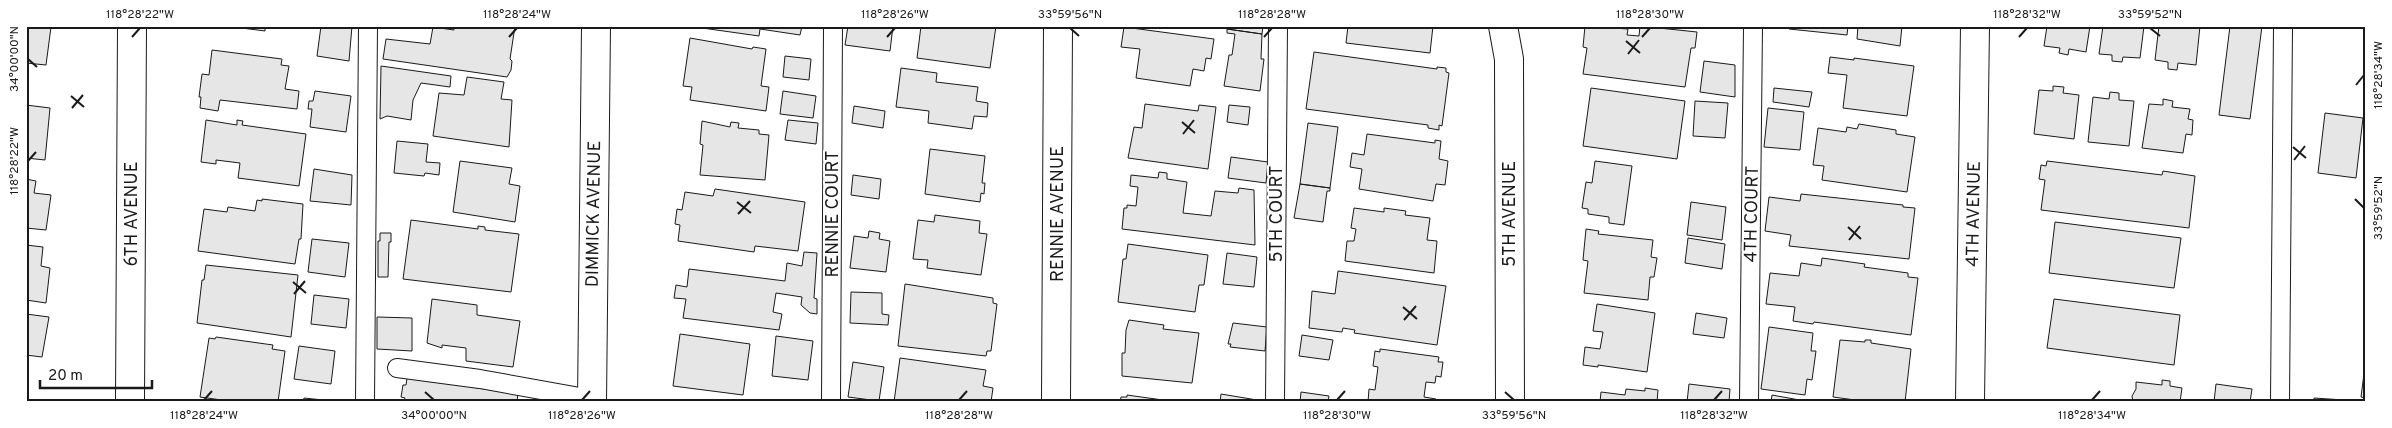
<svg xmlns="http://www.w3.org/2000/svg" width="2392" height="428" font-family="Overpass,sans-serif">
<rect width="100%" height="100%" fill="#fff"/>
<!-- building -->
<path fill="#e6e6e6" stroke="#1a1a1a" d="M26 26 51 27 46 65 26 63Z
M226 26H265V31Z
M321 26H352L349 61 317 56Z
M454 26H515L510 59 512 61 511 70 507 77 383 59 386 39 430 44 433 27 454 30Z
M688 26H802L800 35 760 29 759 36Z
M848 26H893L890 51 845 45Z
M921 26H996L990 68 917 58Z
M1228 26H1263L1262 34 1227 29Z
M1348 26H1433L1430 53 1346 43Z
M1585 26 1628 29 1627 35 1639 36 1640 26 1697 32 1695 48H1691L1685 87 1583 74 1587 48 1583 47Z
M1789 26H1848L1847 35 1789 29Z
M1858 26H1902L1900 46 1857 39Z
M2047 26H2090L2086 52 2069 49 2068 55 2059 53 2060 48 2044 46Z
M2103 26H2144L2140 58 2123 57 2122 62 2112 61V55L2099 54Z
M2159 26H2200L2196 65 2178 63 2177 70 2168 69V62L2155 60Z
M2230 26H2262L2250 119 2219 115Z
M1124 27 1214 39 1211 59 1206 58 1204 71 1193 69 1190 86 1136 78 1140 49 1121 47Z
M1227 29 1262 34 1261 59H1264L1260 91 1224 86 1229 55H1232L1235 34 1227 33Z
M690 38 752 49 753 47 766 49 761 86 769 87 766 111 690 100 692 87 683 86Z
M212 50 282 59 281 65 289 66 285 89 299 91 297 109 220 100 218 111 200 108 201 97H199L202 74 209 75Z
M1314 52 1437 69V67L1446 68V72L1449 73 1442 126 1439 125V130L1428 128V125L1306 109Z
M785 56 811 59 809 80 783 77Z
M1830 57 1854 60V58L1914 66 1907 116 1843 108 1847 75 1828 73Z
M1704 61 1735 65V97L1700 92Z
M381 66 451 76 450 87 421 83 413 100 411 120 387 116 380 119Z
M901 68 937 73 936 82 978 87 976 101 988 103 987 117 974 116 972 129 928 123 929 111 896 107Z
M467 77 504 82 501 99 512 100 509 147 433 136 439 93 464 95Z
M2053 86 2064 87 2063 93 2079 95 2074 139 2034 134 2039 90 2053 91Z
M1591 88 1685 101 1677 159 1583 146Z
M1774 88 1812 92 1809 107 1773 102Z
M315 91 351 96 346 132 310 127 312 109H308L309 101H313Z
M783 91 816 96 813 118 780 114Z
M2110 92 2119 93V100L2134 101 2129 146 2088 142 2093 97 2109 99Z
M2163 99 2173 101 2172 107 2190 109 2188 119 2193 120 2192 135 2186 134 2183 153 2142 148 2149 104 2163 105Z
M1695 101 1728 103 1725 138 1693 136Z
M1145 104 1198 111 1199 105 1216 107 1208 169 1128 158 1134 127 1142 128Z
M26 105 50 108 45 160 26 158Z
M1229 105 1250 107 1248 125 1227 122Z
M854 106 885 111 883 128 852 123Z
M1768 108 1804 112 1800 150 1764 147Z
M2325 113 2363 118 2356 178 2318 173Z
M206 120 237 125V120L243 121 242 125 306 134 299 186 238 178 240 163 216 160V164L201 162Z
M788 120 818 123 816 144 785 140Z
M702 121 730 127 731 122 739 123 738 128 759 130V134L769 135 765 180 700 175 703 145 700 144Z
M1308 123 1338 127 1330 188 1300 184Z
M1859 124 1896 130V134L1915 137 1907 192 1822 180 1824 166 1813 165 1818 128 1846 132 1847 127 1857 129Z
M1367 134 1435 143V140L1441 141 1439 159 1448 161 1445 185 1436 184 1433 201 1359 189 1362 169 1350 167 1352 153 1364 155Z
M397 141 428 144 426 162 440 163 439 175 425 173 424 176 394 173Z
M930 149 985 156 982 183H985L984 194 981 193 980 202 925 194Z
M1231 157 1268 162 1266 183 1228 178Z
M460 161 512 168 509 184 520 186 515 222 453 212Z
M1595 161 1632 166 1624 225 1609 223V217L1588 214V209L1582 208 1586 182 1592 183Z
M2047 161 2162 175 2163 171 2195 176 2189 228 2041 210 2045 180 2039 179 2041 165 2046 166Z
M314 169 352 175 351 205 310 201Z
M1159 172 1167 173V179L1187 182 1183 213 1211 216 1215 191 1238 193 1239 188 1254 190 1255 245 1122 229 1124 208H1127V205L1136 206 1138 187 1130 186 1131 175 1158 178Z
M853 175 881 179 879 199 851 195Z
M26 179 36 181 34 193 51 195 46 230 26 228Z
M1300 184 1330 188V191H1327L1323 222 1294 218Z
M715 189 805 202 798 251 755 246 754 252 678 241 680 225 675 224 677 209 682 210 685 192 713 196Z
M1801 194 1903 205V207L1915 208 1909 259 1789 246 1791 235 1765 231 1769 197 1800 201Z
M262 199 303 204 301 239H299L295 264 198 251 204 209 227 212 228 207 255 211 257 200 262 201Z
M1691 202 1726 207 1722 240 1687 235Z
M1354 208 1384 212V208L1406 211 1405 215 1430 218 1427 240 1437 241 1434 273 1345 261 1347 241H1354L1356 229 1351 228Z
M935 215 980 221 979 233 987 234 981 275 927 268 928 260 913 259 918 220 934 222Z
M411 220 478 229V226L485 227V230L519 234 511 292 403 279Z
M2055 222 2181 238 2174 288 2049 273Z
M1586 229 1599 231 1598 234 1653 240 1651 257 1657 258 1654 277H1650L1648 300 1584 293 1588 261 1583 260Z
M869 231 880 233 879 239 890 241 886 272 850 268 854 236 868 238Z
M380 233H391V242H389L388 277H378V241H380Z
M1688 238 1725 244 1722 269 1685 263Z
M312 239 349 243 345 277 308 272Z
M1128 244 1208 255 1204 285H1199L1195 312 1118 302 1123 259H1126Z
M26 245 43 247 41 266 50 268 46 303 26 300Z
M804 252 817 253 814 298 817 299V314L810 313 801 305 802 297 776 293 773 312 782 314 779 330 683 318 686 299 674 298 676 285 687 287 689 269 785 281 787 263 802 266Z
M1227 253 1257 257 1254 287 1223 284Z
M1822 258 1865 264 1864 267 1908 273V277L1918 278 1911 335 1814 322 1813 324 1793 321 1795 307 1766 304 1770 273 1799 276 1801 263 1821 266Z
M206 265 298 275 291 337 197 323 202 280H204Z
M1338 271 1446 286 1437 345 1354 333 1355 330 1343 328 1342 332 1309 328 1312 291 1335 294Z
M905 284 993 298V303L997 304 991 351H987L986 356 898 346Z
M851 292 882 293V314L889 315 888 325 850 323Z
M314 295 349 299 346 328 311 324Z
M432 299 477 305V315L520 321 513 367 466 361V348L442 345V348L427 343Z
M2054 299 2180 315 2174 365 2047 348Z
M1597 304 1655 313 1647 372 1598 365V367L1583 365 1585 347 1600 349 1603 332 1593 331Z
M1696 313 1727 318 1724 338 1693 334Z
M26 314 49 317 42 357 26 355Z
M377 317 412 318V351L377 349Z
M1129 320 1164 325 1163 329 1199 333 1192 383 1122 376V353H1125L1126 330Z
M1233 323 1267 327 1265 351 1230 347 1231 344H1228Z
M1769 327 1813 333 1811 351H1816L1812 380 1807 379 1805 395 1761 389Z
M680 334 750 344 743 395 673 386Z
M1302 335 1333 340 1329 360 1299 356Z
M776 336 813 341 808 380 772 376Z
M216 337 273 345 272 349 285 351 278 402H236L200 397 209 338 215 339Z
M1840 340 1865 342V340H1871V343L1911 349 1905 402H1870L1833 397Z
M299 346 335 351 331 384 294 379Z
M1380 349 1439 357 1438 362H1443L1441 377 1436 376 1435 383 1426 382 1424 397 1436 399 1438 402H1368L1369 389 1375 390 1378 367 1373 366 1375 351 1380 352Z
M900 358 986 370 983 386 993 388 991 402H894Z
M2366 358V398L2361 397Z
M853 362 884 367 879 401 848 397Z
M408 372 466 380V386L484 389 486 382 518 393 517 402H404L405 398 401 397 403 385H406Z
M2162 380 2170 381V386L2182 388 2180 402H2133L2132 396 2136 389V382L2162 385Z
M1689 384 1730 389 1729 402H1687Z
M2216 384 2252 389 2250 402H2214Z
M1645 388 1658 390 1657 402H1600L1601 392 1625 395 1626 389 1645 391Z
M1301 392 1329 396 1328 402H1300Z
M1221 394 1263 401 1262 402H1220Z
M1127 395 1177 402H1120L1121 397H1127Z
M1772 395 1805 401V402H1771Z
M304 398 323 400V402H303Z
M2314 398 2344 400V402H2314Z"/>
<g fill="none" stroke-linecap="round" stroke-linejoin="round">
<!-- lane casing -->
<g stroke="#1a1a1a" stroke-width="20">
<path id="lane" d="M397 368 480 379 591 399
M365 402 368 26
M831 402 833 26
M1275 402 1278 26
M1749 402 1753 26
M2280 402 2283 26"/>
</g>
<!-- street casing -->
<g stroke="#1a1a1a" stroke-width="30">
<path id="street" d="M1503 26 1509 59 1510 402
M130 402 132 26
M592 402 596 26
M1056 402 1058 26"/>
</g>
<!-- secondary casing -->
<g stroke="#1a1a1a" stroke-width="30">
<path id="secondary" d="M1970 402 1975 26"/>
</g>
<!-- lane -->
<use href="#lane" stroke="#fff" stroke-width="18"/>
<!-- street -->
<use href="#street" stroke="#fff" stroke-width="28"/>
<!-- secondary -->
<use href="#secondary" stroke="#fff" stroke-width="28"/>
</g>
<!-- ticks -->
<path fill="none" stroke="#1a1a1a" stroke-width="2" d="M1070 28 1079 36M2150 28 2160 36M132 37 140 28M509 37 517 28M887 37 895 28M1264 37 1272 28M1642 37 1650 28M2019 37 2027 28M1626 41 1640 53M1628 54 1639 40M28 59 37 67M2356 85 2364 75M71 96 84 107M72 108 83 95M1182 122 1195 133M1183 134 1194 120M2293 147 2306 158M2294 160 2305 146M28 161 36 152M2355 199 2364 208M737 202 751 213M738 214 750 201M1848 227 1861 239M1849 240 1860 226M293 282 306 293M294 294 305 281M1403 307 1417 319M1404 320 1416 306M425 392 434 400M1505 392 1514 400M204 400 212 391M582 400 590 391M959 400 967 391M1337 400 1345 391M1714 400 1722 391M2092 400 2100 391"/>
<g text-anchor="middle" stroke-width="4" stroke-linejoin="round" paint-order="stroke">
<!-- street labels -->
<g font-size="18" fill="#1a1a1a" stroke="#fff">
<text transform="translate(131 214) rotate(-90)" y="6">6TH AVENUE</text>
<text transform="translate(593 214) rotate(-89)" y="6">DIMMICK AVENUE</text>
<text transform="translate(832 214) rotate(-90)" y="6">RENNIE COURT</text>
<text transform="translate(1057 214) rotate(-90)" y="6">RENNIE AVENUE</text>
<text transform="translate(1276 214) rotate(-90)" y="6">5TH COURT</text>
<text transform="translate(1509 214) rotate(-90)" y="6">5TH AVENUE</text>
<text transform="translate(1751 214) rotate(-89)" y="6">4TH COURT</text>
<text transform="translate(1973 214) rotate(-89)" y="6">4TH AVENUE</text>
</g>
</g>
<!-- border -->
<rect width="2392" height="428" fill="none" stroke="#ffffff" stroke-width="55"/>
<!-- scale -->
<path d="M40 380v8h112v-8" fill="none" stroke="#1a1a1a" stroke-width="2.5"/>
<text x="48" y="380" font-size="15" fill="#1a1a1a" stroke="#ffffff" stroke-width="4" paint-order="stroke">20 m</text>
<rect x="28" y="28" width="2336" height="372" fill="none" stroke="#1a1a1a" stroke-width="2"/>
<g font-size="12" text-anchor="middle" fill="#1a1a1a">
<text x="140" y="18">118°28'22"W</text>
<text x="517" y="18">118°28'24"W</text>
<text x="895" y="18">118°28'26"W</text>
<text x="1070" y="18">33°59'56"N</text>
<text x="1272" y="18">118°28'28"W</text>
<text x="1650" y="18">118°28'30"W</text>
<text x="2027" y="18">118°28'32"W</text>
<text x="2150" y="18">33°59'52"N</text>
<text transform="translate(14 59) rotate(-90)" y="4">34°00'00"N</text>
<text transform="translate(2378 75) rotate(-90)" y="4">118°28'34"W</text>
<text transform="translate(14 161) rotate(-90)" y="4">118°28'22"W</text>
<text transform="translate(2378 208) rotate(-90)" y="4">33°59'52"N</text>
<text x="204" y="419">118°28'24"W</text>
<text x="434" y="419">34°00'00"N</text>
<text x="582" y="419">118°28'26"W</text>
<text x="959" y="419">118°28'28"W</text>
<text x="1337" y="419">118°28'30"W</text>
<text x="1514" y="419">33°59'56"N</text>
<text x="1714" y="419">118°28'32"W</text>
<text x="2092" y="419">118°28'34"W</text>
</g>
</svg>
